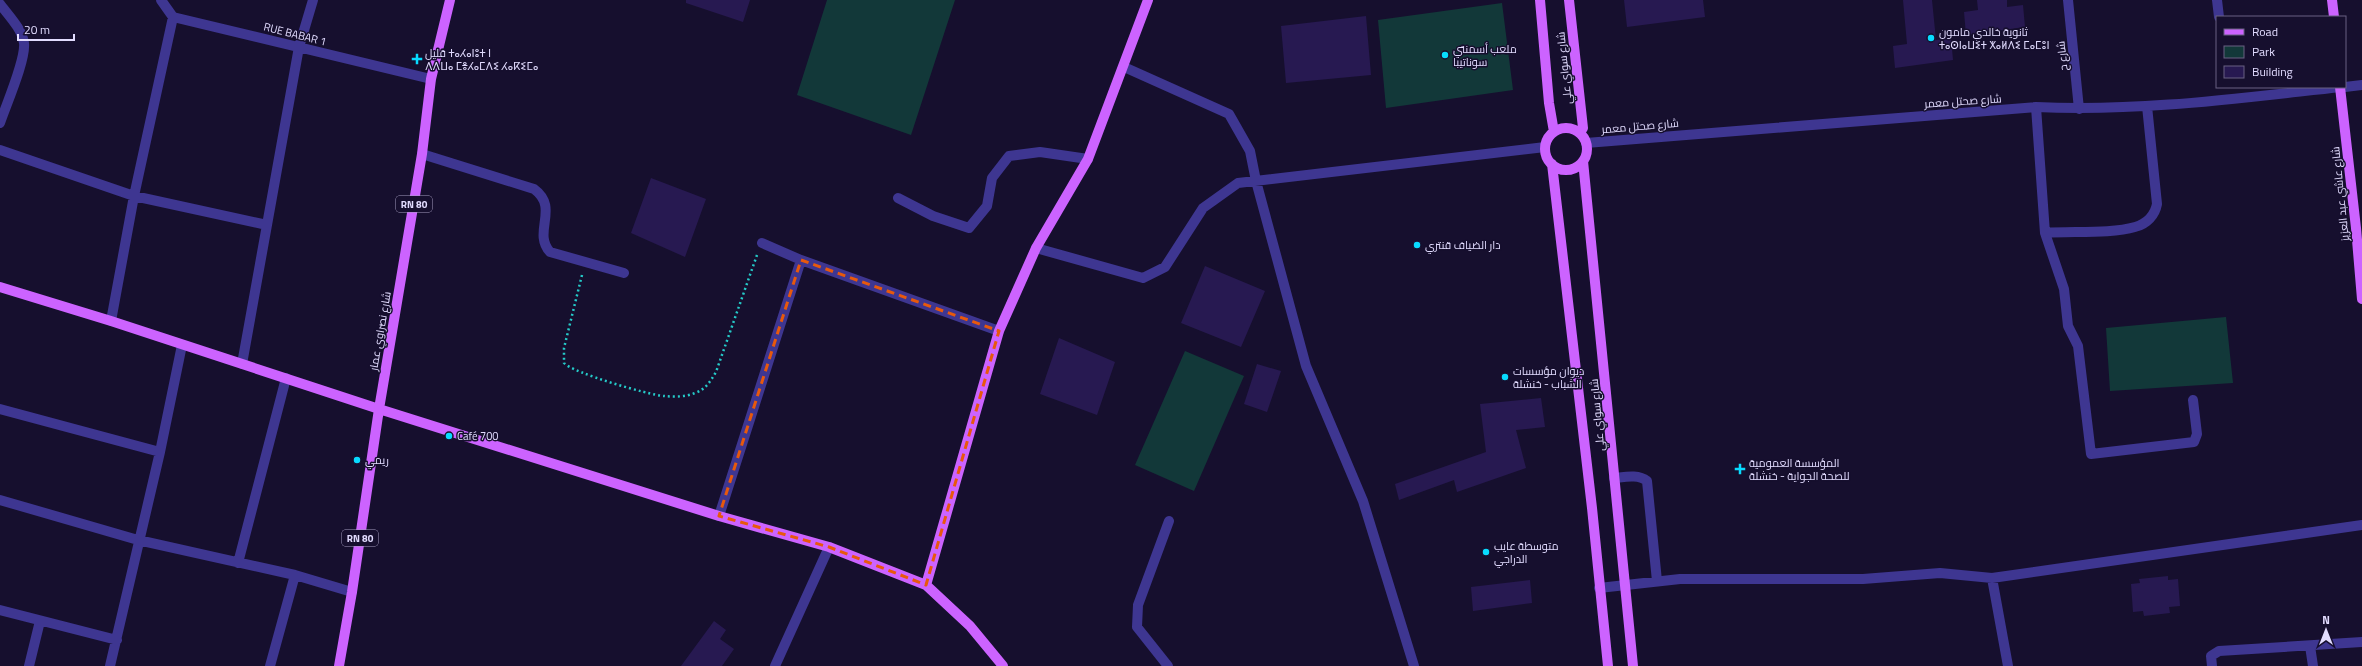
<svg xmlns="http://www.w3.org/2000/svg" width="2362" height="666" font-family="'Titillium Web',Cairo,'Noto Sans Tifinagh',sans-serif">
<rect width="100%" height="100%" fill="#160f2e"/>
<!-- green -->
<path fill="#123839" d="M827 0H955L911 135 797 95Z
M1502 3 1513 90 1386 108 1378 20Z
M2226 317 2233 383 2110 391 2106 328Z
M1185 351 1244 376 1194 491 1135 465Z"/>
<!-- building -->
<path fill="#271951" d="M686 0H750L743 22 686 3Z
M1624 0H1703L1705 17 1627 27Z
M1903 0H1932L1936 40 1951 38 1953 60 1895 68 1893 46 1907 44Z
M1977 0H2007V7L2023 5 2025 27 1966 35 1964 12 1978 10Z
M1366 16 1371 75 1286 83 1281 26Z
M651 178 706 199 685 257 631 233Z
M1205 266 1265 291 1241 347 1181 323Z
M1059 338 1115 362 1097 415 1040 394Z
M1257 364 1281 371 1267 412 1244 404Z
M1541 398 1545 427 1516 430 1526 468 1457 492 1454 480 1399 500 1395 484 1486 452 1480 404Z
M2168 576V580L2178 579 2180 606 2169 607 2170 613 2144 616 2143 611 2133 612 2131 584 2140 583 2139 579Z
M1530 580 1532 603 1473 611 1471 587Z
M714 621 726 630 720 639 734 649 722 666H681Z"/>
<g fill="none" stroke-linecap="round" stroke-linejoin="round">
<!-- path -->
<path stroke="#25cac8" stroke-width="2.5" stroke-dasharray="2 3" stroke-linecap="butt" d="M582 275 564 348V363C573 373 649 395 664 396 674 397 686 397 695 393 706 389 710 382 716 372L757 255"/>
<!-- minor -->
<path stroke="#3e3691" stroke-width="10" d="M161 0 173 17 431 79
M2068 0 2079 109
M2217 0 2219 17
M0 4C9 16 22 29 24 43 26 60 6 105 0 123
M1124 67 1229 114 1250 151 1256 181 1306 366 1363 501 1414 666
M2345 87 2362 85
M2036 107 2045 233 2064 289 2068 326 2078 346 2091 454 2194 442 2197 434 2193 400
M1586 143 2036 107C2139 112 2240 98 2341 87
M0 150 134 196 267 225
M422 154 534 189C560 208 532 232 550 252L624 273
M898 198 933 216 969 228 987 206 992 178 1009 156 1040 152 1088 159
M2045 233C2072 231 2111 234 2135 227 2147 224 2155 215 2157 204L2147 106
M762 243 801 260 999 331
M1036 248 1143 278 1165 267 1203 208 1238 183 1545 147
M111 321 134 196 173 17
M242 364 299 47 313 0
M0 409 160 452
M1614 478C1625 477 1638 474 1647 481L1657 581
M0 500 138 540 295 575 352 592
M719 516 801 260
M238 563 286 378
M1992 578 2008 666
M1599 588 1680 579H1863L1940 573 1992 578 2362 525
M0 610 117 640
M2310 646 2313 666
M29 666 40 621
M110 666 160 452 182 345
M270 666 295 575
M775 666 829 547
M1168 666 1137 627 1138 605 1169 521
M2212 666 2211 656 2219 651 2362 642"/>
<!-- major -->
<path stroke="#cc63ff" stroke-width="10" d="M1540 0 1549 103 1554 132
M1569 0 1583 128 1580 133
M2332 0 2334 17
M2340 87 2356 228 2362 299
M1545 149a21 21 0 1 1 42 0a21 21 0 1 1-42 0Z
M1583 161 1633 666
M1552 164 1592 508 1608 666
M0 287 111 321 379 409 719 516 829 547 926 585 970 626 1003 666
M926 585 999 331 1036 248 1088 159 1148 0
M339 666 352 592 379 409 422 154 431 79 450 0"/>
</g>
<!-- marked area -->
<path fill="none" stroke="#e8590c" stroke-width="3" stroke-dasharray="8 5" stroke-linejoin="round" d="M801 260 999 331 926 585 829 547 719 516Z"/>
<!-- markers -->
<g fill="#08dbff" stroke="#160f2e" stroke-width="1.5">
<circle cx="1931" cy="38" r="4"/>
<circle cx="1445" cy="55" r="4"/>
<path d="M415 53h4v4h4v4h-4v4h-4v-4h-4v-4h4z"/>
<circle cx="1417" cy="245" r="4"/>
<circle cx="1505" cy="377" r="4"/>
<circle cx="449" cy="436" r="4"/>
<circle cx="357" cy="460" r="4"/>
<path d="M1738 463h4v4h4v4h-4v4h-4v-4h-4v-4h4z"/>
<circle cx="1486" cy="552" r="4"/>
</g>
<g text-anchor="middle" stroke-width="3" stroke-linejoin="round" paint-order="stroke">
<!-- shield labels -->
<g fill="#160f2e" stroke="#a59ec0" stroke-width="1">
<rect x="396" y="196" width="36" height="16" rx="3"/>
<rect x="342" y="530" width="36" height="16" rx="3"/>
</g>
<g font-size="10" font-weight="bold" fill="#e2dcff">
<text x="414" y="208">RN 80</text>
<text x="360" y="542">RN 80</text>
</g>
<!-- poi labels -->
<g font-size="11" fill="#e2dcff" stroke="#160f2e" text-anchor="start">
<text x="1939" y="36">ثانوية خالدي مامون<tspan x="1939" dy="13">ⵜⴰⵙⵏⴰⵡⵉⵜ ⵅⴰⵍⴷⵉ ⵎⴰⵎⵓⵏ</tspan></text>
<text x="1453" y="53">ملعب أسمنتي<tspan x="1453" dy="13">سوناتيبا</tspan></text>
<text x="425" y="57">قليل ⵜⴰⵃⴰⵏⵓⵜ ⵏ<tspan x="425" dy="13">ⴷⴷⵡⴰ ⵎⴻⵃⴰⵎⴷⵉ ⵃⴰⴽⵉⵎⴰ</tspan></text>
<text x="1425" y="249">دار الضياف قنتري</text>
<text x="1513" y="375">ديوان مؤسسات<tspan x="1513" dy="13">الشباب - خنشلة</tspan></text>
<text x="457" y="440">Café 700</text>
<text x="365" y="464">ريمي</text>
<text x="1749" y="467">المؤسسة العمومية<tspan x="1749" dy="13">للصحة الجواية - خنشلة</tspan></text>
<text x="1494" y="550">متوسطة عايب<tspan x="1494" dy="13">الدراجي</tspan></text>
</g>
<!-- street labels -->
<g font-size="11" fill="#e2dcff" stroke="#160f2e">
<text transform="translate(295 34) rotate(14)" y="4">RUE BABAR 1</text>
<text transform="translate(2062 56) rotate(-96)" y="4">شارع ح</text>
<text transform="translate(1564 68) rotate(-96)" y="4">شارع سواي علي</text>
<text transform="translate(1963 101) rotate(-4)" y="4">شارع صحتل معمر</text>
<text transform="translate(1640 126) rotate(-5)" y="4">شارع صحتل معمر</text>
<text transform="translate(2340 194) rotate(-96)" y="4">شارع عاشي عبد العزيز</text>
<text transform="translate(380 331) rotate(-80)" y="4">شارع نصراوي عمار</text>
<text transform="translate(1597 415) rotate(-95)" y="4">شارع سواي علي</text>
</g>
</g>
<!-- legend -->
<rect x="2216" y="16" width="130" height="72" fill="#160f2e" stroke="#686182"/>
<rect x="2224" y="29" width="20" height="6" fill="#cc63ff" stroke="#686182"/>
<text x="2252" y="36" font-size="12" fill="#e2dcff">Road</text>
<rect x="2224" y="46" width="20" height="12" fill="#123839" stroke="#686182"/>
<text x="2252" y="56" font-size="12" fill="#e2dcff">Park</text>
<rect x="2224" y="66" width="20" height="12" fill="#271951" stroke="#686182"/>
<text x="2252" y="76" font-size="12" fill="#e2dcff">Building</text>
<!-- north arrow -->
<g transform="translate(2326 630)" stroke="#160f2e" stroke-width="3" paint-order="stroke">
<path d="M0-3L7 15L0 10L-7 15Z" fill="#e2dcff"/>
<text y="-6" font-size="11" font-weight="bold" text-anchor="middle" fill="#e2dcff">N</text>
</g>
<!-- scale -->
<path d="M18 34v6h56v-6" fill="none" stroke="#e2dcff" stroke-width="2"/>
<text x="24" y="34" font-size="12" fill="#e2dcff" stroke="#160f2e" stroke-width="3" paint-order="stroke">20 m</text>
</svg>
